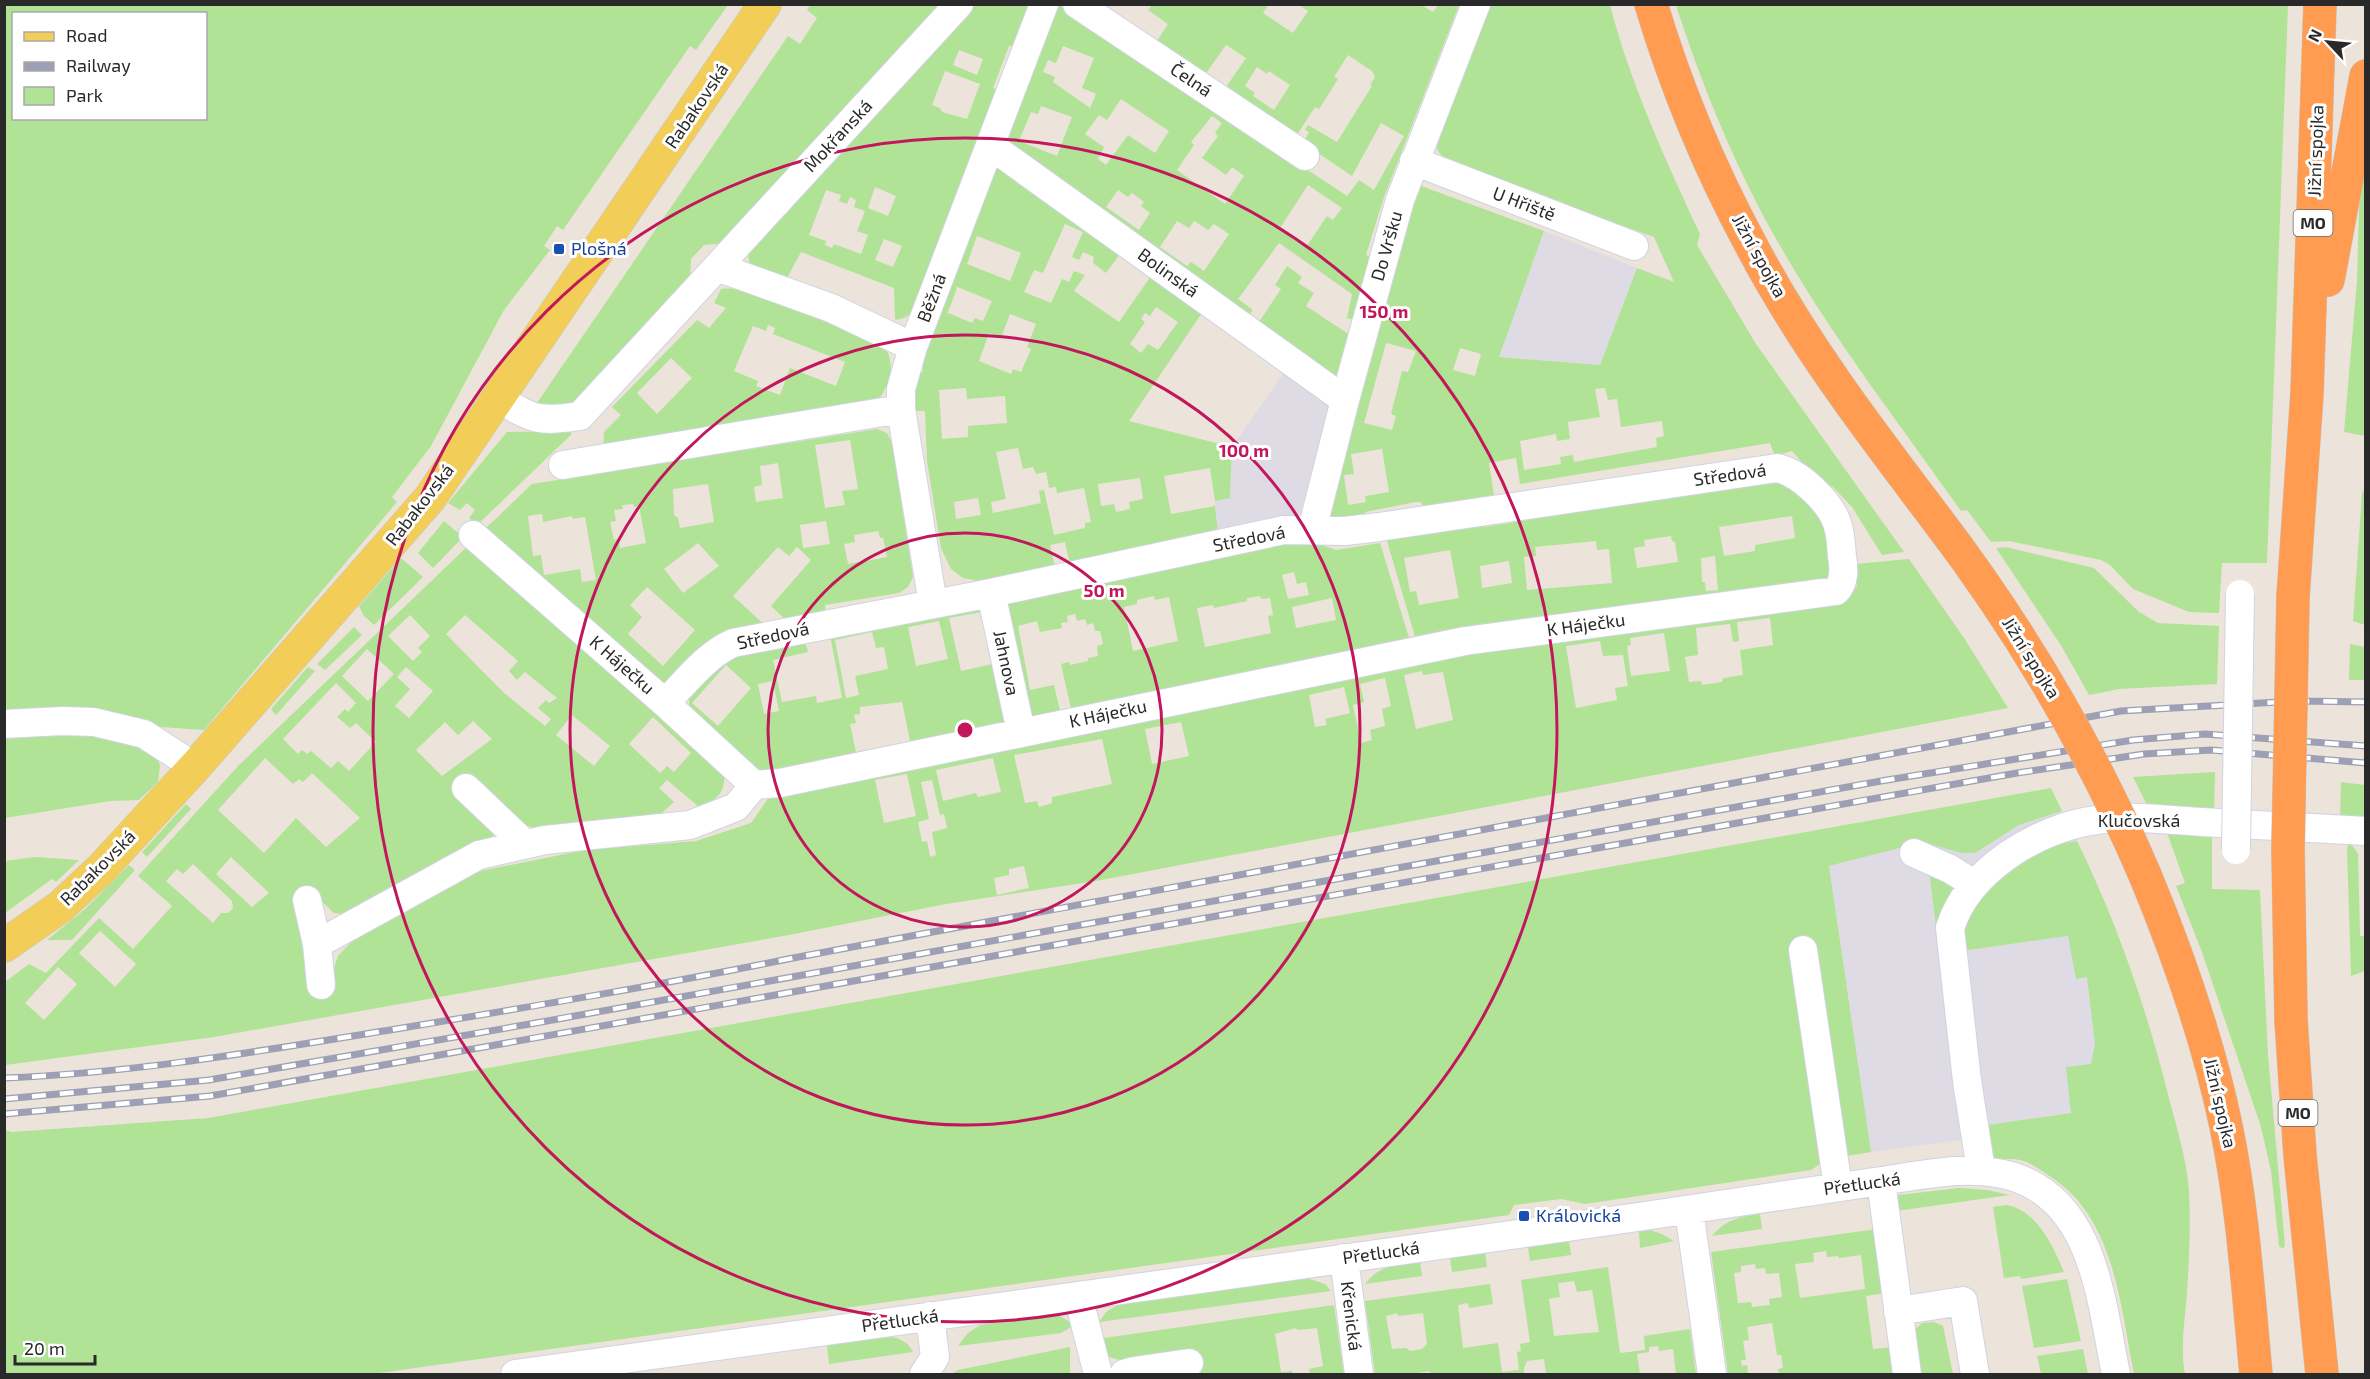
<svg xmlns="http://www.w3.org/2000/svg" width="2370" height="1379" font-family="'Exo 2',sans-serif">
<rect width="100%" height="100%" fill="#ece4da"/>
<!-- industrial -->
<path fill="#dedbe4" d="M1544 231 1637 268 1600 365 1498 357Z
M1287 368 1334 400 1303 511 1293 518 1218 532 1215 501 1230 498 1232 447Z
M2062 811 2077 841 2049 845 1969 950 2068 936 2092 954 2106 1033 2071 1113 1982 1126 1984 1137 1871 1152 1829 866 1923 842 1961 853H1975L2019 825Z"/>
<!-- green -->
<path fill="#b0e395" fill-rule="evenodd" d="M4 5H728L696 50 690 46 563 230 557 226 544 246 550 250 504 310 431 446 392 497 397 502 204 730 5 716ZM14 14H206V118H14Z
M810 5H946L726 243 704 245 691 259 690 284 579 400 559 407 537 403 788 36 800 44 817 18 807 10Z
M968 5H1029L1021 47 1009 46 993 88 1004 92 914 312 904 318 895 320 894 288 801 252 785 282 750 264 748 257 750 250ZM959 50 983 59 977 75 953 65ZM945 71 980 84 967 119 942 112 940 108 932 105ZM875 187 896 196 888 216 868 208ZM826 190 841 195 839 201 847 204 850 197 856 200 854 207 865 211 857 231 868 235 861 254 834 244 832 248 825 245 826 241 809 235ZM884 239 902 246 893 267 875 260Z
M1059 5 1347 196 1359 180 1374 190 1404 136 1381 123 1352 176 1303 143 1309 132 1305 130 1308 125 1337 142 1372 86 1370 85 1375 77 1372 71 1348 55 1334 77 1338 79 1319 109 1315 107 1295 138 1224 90 1246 58 1226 45 1204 76 1155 44 1168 24 1148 10 1152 5H1268L1263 13 1293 33 1308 11 1299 5H1421L1433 12 1438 5H1459L1384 197 1366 255 1374 258 1357 321 1347 318 1352 294 1279 243 1238 299 1253 310 1249 315 1259 322 1281 289 1275 285 1287 266 1302 277 1298 283 1314 293 1306 306 1353 337 1344 371 1334 380 1005 145ZM1063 46 1094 58 1082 88 1096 94 1090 108 1053 82 1055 77 1043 72 1048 60 1056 63ZM1257 67 1267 74 1269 71 1290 85 1274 110 1253 96 1255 93 1245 86ZM1121 99 1169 131 1155 153 1128 135 1106 165 1098 159 1104 147 1085 134 1099 115 1107 120ZM1041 106 1072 117 1057 156 1019 141 1031 112 1038 114ZM1212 116 1222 123 1215 133 1218 136 1202 158 1226 175 1232 167 1244 176 1225 204 1177 170 1194 145 1191 142ZM1308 185 1342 208 1333 220 1327 216 1307 246 1280 228ZM1118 190 1128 197 1132 193 1144 202 1141 206 1150 213 1139 230 1106 207ZM1177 221 1189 228 1194 221 1208 230 1214 224 1229 234 1204 271 1191 262 1187 266 1160 247Z
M1486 5H1610C1631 85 1665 159 1700 234L1697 245 1756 344 1904 552 1882 555 1852 507 1832 486 1826 490 1792 451 1775 456 1770 443 1520 484 1516 458 1489 463 1495 502 1427 513 1421 502H1416L1365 512V519H1334L1329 514 1416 184 1544 231 1499 357 1600 365 1637 268 1674 282 1654 237 1457 166 1440 154 1435 145ZM1386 343 1416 351 1408 372 1402 371 1391 414 1396 416 1392 430 1364 423ZM1460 348 1481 354 1475 376 1453 370ZM1605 388 1608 400 1617 399 1621 427 1662 421 1664 436 1656 438 1657 447 1574 462 1573 455 1560 457 1561 464 1524 470 1520 441 1556 434 1557 441 1570 439 1568 422 1600 417 1595 389ZM1382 449 1389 492 1365 496 1366 502 1348 505 1344 475 1354 474 1351 454Z
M1676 5H2288L2267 563H2222L2219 613 2189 612 2133 589 2110 565 2101 560 2009 541 1991 542 1967 510 1961 511C1901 426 1836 342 1783 251 1738 174 1703 89 1676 5Z
M2365 116V436L2344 432 2357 281 2360 176Z
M997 164 1120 254 1106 273 1093 263 1094 257 1083 252 1079 260 1072 257 1083 232 1065 224 1043 273 1034 270 1024 292 1051 303 1062 279 1069 282 1074 271 1085 275 1074 291 1119 322 1153 273 1204 310 1129 421 1232 447 1230 498 1215 501 1210 468 1164 476 1171 514 1215 506 1218 532 1070 564 1065 542 1050 545 1055 567 979 581 963 578 951 569 941 548 927 461 925 411H914L915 373 923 372 922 364 953 278ZM977 236 1021 253 1010 281 967 264ZM955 286 992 301 983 321 975 318 972 323 946 312H948L957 288ZM1156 307 1178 322 1158 350 1148 344 1141 353 1130 344 1145 322 1141 319 1145 313 1150 316ZM1010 314 1036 324 1027 347 1031 349 1021 372 1013 369 1011 374 979 361 989 333 1001 338ZM966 388 967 399 1005 396 1007 423 968 426V437L942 439 939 390ZM1018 448 1023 469 1033 467 1036 474 1046 472 1049 488 1056 487 1057 493 1084 488 1091 522 1085 523V528L1054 535 1044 490 1039 491 1041 503 993 513 991 502 1006 499 996 452ZM1140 478 1143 499 1129 502 1130 509 1116 512 1114 504 1101 506 1098 484ZM978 498 981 515 956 519 954 502Z
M721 289C760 284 847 330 885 347 895 364 891 380 881 396L879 398 603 448 604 432 621 415 612 407 697 320 709 328 726 308 714 303ZM768 325 775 328 773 334 845 362 836 386 790 368 780 395 756 386 758 381 734 371 753 326 766 331ZM671 358 692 378 657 414 637 393Z
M877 429 887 433 892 443 913 577 908 587 899 593 825 605 826 615 789 623 771 606 811 560 797 547 789 556 778 547 733 596 768 628 668 684H658L483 531 532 484ZM850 440 858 489 842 491 845 505 825 508 815 445ZM778 463 783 498 756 502 754 487 762 485 760 466ZM708 484 714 522 680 528 678 518 674 515 673 489ZM633 504 634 507 639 506 646 543 620 548 619 539 614 540 610 522 616 521 614 510 623 509 622 505ZM542 514 543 522 572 516 573 519 585 517 596 580 582 582 580 569 544 575 541 555 533 556 528 516ZM826 521 830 544 803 548 800 525ZM878 531 880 538H883L887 557 848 564 844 544 855 542 854 535ZM698 543 719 566 683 593 664 569ZM647 587 695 630 663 666 628 634 642 617 630 605Z
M571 431V435L477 525 469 518 475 510 467 503 460 510 448 503 507 432Z
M1771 480C1783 481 1789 487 1799 494 1831 521 1828 543 1830 582L1416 640 1385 534 1483 519 1485 527ZM1792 516 1795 538 1755 545V551L1724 556 1719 527ZM1671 536 1672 541 1675 542 1678 562 1637 568 1634 548 1645 546 1644 540ZM1596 541 1597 550 1609 549 1612 583 1527 590 1524 557 1536 556 1535 547ZM1450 550 1459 598 1419 605 1416 591 1410 592 1404 558ZM1715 556 1718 590 1706 591 1705 582H1702L1701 558ZM1509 561 1512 583 1482 588 1480 566Z
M2365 486V625L2353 621 2362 494Z
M444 521 463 537 433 568 418 553Z
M1275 541 1314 542 1336 550 1380 543 1410 641 1072 713 1061 664 1069 662 1070 665 1088 661V658L1098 656 1097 646 1103 644 1100 631H1095L1093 623 1087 625 1085 619 1077 621 1075 614 1067 616 1068 622 1061 623 1062 628 1040 632 1037 621 1018 626 1030 690 1054 685 1061 715 1029 722 1002 599ZM1294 572 1297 584 1306 582 1309 595 1288 599 1282 575ZM1154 596 1155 600 1169 597 1178 641 1133 651 1124 607 1137 604V600ZM1260 596 1261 599 1270 598 1273 615 1268 616 1271 633 1205 647 1197 608 1213 605 1214 608 1247 601V598ZM1332 598 1336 620 1296 628 1292 607Z
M470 544 724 773C726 794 716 800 699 807L667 780 659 788 674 802 652 822 545 831 511 821 502 831 462 855 347 914 334 913 319 899 294 897 310 995 333 991 334 968 338 956 355 938 470 873 585 850 696 841 751 823 769 797 1402 663 1850 595 1857 586 1856 564 1909 559 1964 638 2008 708 1096 881 946 904 789 935 214 1037 5 1065V982L29 964 46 973 99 918 133 949 172 906 138 876 239 765ZM410 615 430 636 418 648 422 652 413 661 388 636ZM465 615 518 661 509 671 517 680 525 672 557 698 549 703 546 700 538 708 551 719 545 726 504 693 446 634ZM1770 618 1773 645 1740 650 1743 675 1723 678 1722 682 1702 685 1701 681 1689 682 1685 657 1698 655 1696 628 1730 624 1733 642 1739 641 1737 622ZM1664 633 1670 671 1631 676 1627 646 1631 645 1630 638ZM1600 641 1603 656 1623 655 1628 686 1615 688 1617 700 1576 708 1566 646ZM367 649 394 674 368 701 342 676ZM406 667 433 691 409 718 395 706 410 689 397 677ZM1422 671 1423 675 1443 672 1453 720 1416 729 1404 675ZM1385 678 1391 706 1382 709 1385 726 1370 730 1372 740 1361 743 1353 705 1364 702 1360 684ZM336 683 356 703 348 712 345 709 337 717 350 728 356 723 376 742 349 771 338 761 331 768 311 751 307 754 302 750 298 754 283 739ZM1344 687 1350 713 1325 719 1327 725 1315 727 1309 695ZM572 715 610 746 594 766 556 735ZM653 717 691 753 674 772 667 766 660 773 629 744ZM473 721 492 739 442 776 416 750 445 722 458 735ZM1181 722 1189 756 1152 764 1145 729ZM1102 739 1112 784 1052 797V803L1039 807 1037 801 1025 803 1014 755ZM265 758 293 784 299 779 303 782 312 773 360 818 326 847 296 818 264 853 218 810ZM993 758 1001 792 978 797 976 793 943 801 936 770ZM907 774 916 816 884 823 875 780ZM932 780 940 815 944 814 947 828 932 832 936 855 930 857 927 841 922 842 918 822 929 819 921 782ZM231 857 269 893 252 907 216 874ZM193 864 232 901 233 908 228 913H221L213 923 166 881 177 869 183 874ZM1024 866 1029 888 997 895 994 878 1009 875V869ZM100 931 136 964 115 987 79 953ZM58 967 77 984 44 1020 25 1003Z
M2006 547 2094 568 2139 612 2158 623 2219 626 2217 684 2119 689 2089 695 2062 647 1996 548Z
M401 558 423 577 374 625 364 616 359 606Z
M983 603 1008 726 774 776 750 766 689 710V695L720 659 805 641 808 652 773 660 782 702 816 696 817 703 842 698 830 635ZM982 612 993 664 961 671 949 618ZM939 621 948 659 916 666 908 627ZM872 632 876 648 884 647 888 669 855 676 859 695 846 698 835 640ZM726 665 751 688 718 726 692 703ZM773 681 779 711 764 714 758 684ZM902 702 910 741 856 752 850 724 856 723 854 715 860 714V707Z
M354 627 362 635 325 670 317 664Z
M2350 644 2365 647V680H2349Z
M308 667 315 671 276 715 271 709Z
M5 731 121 734 157 756 160 766 158 782 139 800 110 801 5 818Z
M2215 772 2214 816 2149 809 2133 777Z
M2341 782 2365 785V820L2340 819Z
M2051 788 2062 811 2019 825 1975 853H1961L1923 842 1829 866 1871 1152 1828 1159 1811 1170 1585 1204 1561 1199 1514 1205 1509 1215 372 1374H5V1130L12 1132 208 1118Z
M186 804 191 809 147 857 142 852Z
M2166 830 2212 835V889L2260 890 2268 1055 2285 1245 2283 1249 2279 1246 2271 1171 2261 1127 2202 952 2176 886 2185 883Z
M2077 841C2117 922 2147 1010 2169 1098 2177 1129 2187 1160 2189 1192 2191 1225 2189 1259 2187 1293 2185 1319 2180 1348 2185 1374H2134C2120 1305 2115 1216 2048 1175 2040 1170 2030 1162 2020 1160 2010 1158 1998 1160 1988 1160L1981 1126 2071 1113 2066 1067 2091 1064 2095 1044 2087 977 2076 979 2068 936 1969 950 1964 948 1961 929 1988 885 2049 845Z
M2350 842 2358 854 2360 936H2364L2365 971 2351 976 2347 848Z
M35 857 79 860 56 882 52 879 5 913V861Z
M129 865 135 870 72 940H47L84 910Z
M1929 869 1952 885 1953 889 1936 927Z
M1959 1188 1987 1190 2010 1195 1896 1211V1200L1898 1195Z
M2006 1205C2037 1210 2053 1246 2064 1272L2021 1279 2020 1276 2004 1278 1993 1207Z
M1760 1214 1762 1229 1712 1236C1726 1219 1740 1217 1760 1214Z
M1877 1229 1886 1293 1866 1296 1873 1349 1893 1347 1897 1374H1779L1778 1369 1783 1368 1781 1355H1777L1772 1323 1747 1327 1749 1340 1743 1341 1746 1360H1741L1742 1366 1747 1365 1748 1374H1728L1711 1252ZM1826 1251 1827 1257 1838 1256 1839 1258 1861 1255 1865 1289 1800 1298 1795 1264 1814 1262 1813 1253ZM1755 1264 1756 1269 1765 1268 1766 1274 1779 1273 1782 1297 1769 1299 1770 1305 1752 1307 1751 1302 1738 1303 1734 1273 1741 1272V1266Z
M1650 1230 1662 1234 1674 1241 1640 1248 1639 1231Z
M1569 1241 1571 1255 1530 1261 1528 1247Z
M1485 1253 1487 1267 1452 1272 1450 1258Z
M1420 1261 1422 1276 1365 1284C1379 1265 1397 1265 1420 1261Z
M1608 1267 1620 1353 1645 1350 1644 1336 1690 1329 1696 1374H1676L1673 1349 1659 1351 1658 1346 1649 1347V1352L1637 1354 1640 1374H1546L1544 1359 1527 1361 1524 1368V1374H1430V1371L1410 1374H1375L1365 1301 1490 1284 1493 1304 1469 1308 1468 1303 1458 1305 1463 1348 1498 1343 1502 1372 1519 1370 1517 1352 1521 1351 1520 1344 1530 1342 1521 1280ZM1574 1281 1577 1292 1592 1290 1599 1332 1554 1336 1549 1299 1560 1297 1558 1283ZM1397 1313 1398 1316 1423 1313 1427 1344 1422 1349 1410 1351 1406 1348 1392 1349 1386 1316Z
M1307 1278 1325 1284 1331 1291 1099 1322 1106 1312 1118 1305Z
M2067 1279 2081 1341 2034 1348 2022 1286Z
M1334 1305 1344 1374H1310L1309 1369 1323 1366 1317 1328 1297 1330 1296 1328 1275 1334 1281 1372 1292 1371 1293 1374C1228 1374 1169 1377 1107 1356L1097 1339Z
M1056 1314 1067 1320 1073 1326 1061 1333 958 1346 967 1334 980 1325Z
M1934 1322 1943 1326 1953 1374H1918L1914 1330 1922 1323Z
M886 1337C898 1337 908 1341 913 1352L829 1364 827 1345Z
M1070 1347V1374H951L958 1370Z
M2083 1349 2088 1374H2041L2037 1356Z"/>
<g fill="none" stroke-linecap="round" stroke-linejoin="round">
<!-- minor casing -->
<g stroke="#d0d3e2" stroke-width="30">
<path id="minor" d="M1077 4 1305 156
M991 146 1345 400
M1414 161 1634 246
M717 267 831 308 913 347
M498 398C533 420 538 422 580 416L959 4
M563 465 901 409
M1312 530 1345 400 1400 200 1476 4
M473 535 665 703 754 785 780 783 1465 641 1836 591C1845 582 1844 568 1842 556 1841 545 1841 534 1837 523 1830 502 1799 472 1777 468L1379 527 1345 531 1284 530 991 593 733 643C706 655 686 682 665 703
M991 593 1021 732
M933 604 901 409V389L913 347 1044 4
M4 724 62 721 94 722 144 734 195 767
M466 788 524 843
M1914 853 1950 869 1974 884
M307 900 317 944 321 985
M317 944 479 855 545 840 690 825 736 807 754 785
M1803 950 1838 1187
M1981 1170 1967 1081 1950 928C1968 870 2039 827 2097 820 2131 815 2168 820 2202 822 2256 825 2311 828 2366 831
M1881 1181 1907 1374
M1689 1210 1712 1374
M1344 1258 1359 1374
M1078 1296 1098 1374
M1898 1311 1963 1301 1975 1374
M515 1374C889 1322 1264 1271 1638 1217 1719 1205 1800 1193 1881 1181 1923 1175 1969 1164 2011 1176 2095 1201 2101 1303 2116 1374
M924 1374 935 1357 930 1316
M1124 1374 1134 1371 1189 1363"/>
</g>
<!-- major casing -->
<g stroke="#c7c7c7" stroke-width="34">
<path id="major" d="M4 946 60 907 101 869 195 767 430 498 765 4"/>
</g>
<!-- highway casing -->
<g stroke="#c7c7c7" stroke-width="34">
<path id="highway" d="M1651 4C1676 87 1709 167 1750 243 1801 341 1869 430 1935 517
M2328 280 2366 76
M2293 597 2307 393 2320 4
M2288 850 2291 1020 2300 1155 2322 1374
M2145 875C2179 957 2208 1039 2226 1126 2243 1208 2248 1292 2256 1374"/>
</g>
<!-- minor -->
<use href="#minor" stroke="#fff" stroke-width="28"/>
<!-- major -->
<use href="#major" stroke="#f2ce59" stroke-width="33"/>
<!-- highway -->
<use href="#highway" stroke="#ff9c52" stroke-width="33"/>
<!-- rail casing -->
<g stroke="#9da0b4" stroke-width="7">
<path id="rail" d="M4 1078C136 1073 266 1050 396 1029 529 1007 661 985 793 958L2121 711 2298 701 2366 702
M4 1099 209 1080 547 1021 1881 781 2133 740 2205 734 2366 746
M4 1114 210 1096 2017 773 2144 754 2211 750 2366 763"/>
</g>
<!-- rail -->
<use href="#rail" stroke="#fff" stroke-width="4.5" stroke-dasharray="14" stroke-linecap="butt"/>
<!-- minor-bridge casing -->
<g stroke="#d0d3e2" stroke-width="30" stroke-linecap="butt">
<path id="minor-bridge" d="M2236 850 2240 594"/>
</g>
<!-- highway-bridge casing -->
<g stroke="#c7c7c7" stroke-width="34" stroke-linecap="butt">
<path id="highway-bridge" d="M1935 517C2020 628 2090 747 2145 875
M2288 850 2293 597"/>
</g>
<!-- minor-bridge -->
<use href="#minor-bridge" stroke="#fff" stroke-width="28"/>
<!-- highway-bridge -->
<use href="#highway-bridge" stroke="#ff9c52" stroke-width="33"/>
</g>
<!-- distance rings -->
<g fill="none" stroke="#c2185b" stroke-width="3">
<circle cx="965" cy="730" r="197"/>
<circle cx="965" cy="730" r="395"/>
<circle cx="965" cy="730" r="592"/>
</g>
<!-- markers -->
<g fill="#1a4fb4" stroke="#fff" stroke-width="2">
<rect x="553" y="243" width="12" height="12" rx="3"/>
<rect x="1518" y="1210" width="12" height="12" rx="3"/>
</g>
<g text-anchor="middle" stroke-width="6" stroke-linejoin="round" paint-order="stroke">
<!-- shield labels -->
<g fill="#fff" stroke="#696969" stroke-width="1.5">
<rect x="2293.5" y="210" width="39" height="26" rx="4.5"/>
<rect x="2278.5" y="1100" width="39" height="26" rx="4.5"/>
</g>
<g font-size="16" font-weight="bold" fill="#292929">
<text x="2313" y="229">MO</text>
<text x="2298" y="1119">MO</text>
</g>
<!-- street labels -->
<g font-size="18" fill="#292929" stroke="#fff">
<text transform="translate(1191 80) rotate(34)" y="6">Čelná</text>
<text transform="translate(697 106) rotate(-56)" y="6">Rabakovská</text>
<text transform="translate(838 136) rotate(-47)" y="6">Mokřanská</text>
<text transform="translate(2316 151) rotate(-88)" y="6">Jižní spojka</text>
<text transform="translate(1524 204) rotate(21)" y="6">U Hřiště</text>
<text transform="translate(1387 246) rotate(-74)" y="6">Do Vršku</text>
<text transform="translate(1759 256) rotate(61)" y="6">Jižní spojka</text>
<text transform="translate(1168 273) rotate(36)" y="6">Bolinská</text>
<text transform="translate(932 298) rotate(-69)" y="6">Běžná</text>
<text transform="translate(1730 475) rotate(-8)" y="6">Středová</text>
<text transform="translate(420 505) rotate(-52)" y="6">Rabakovská</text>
<text transform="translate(1249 539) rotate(-11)" y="6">Středová</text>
<text transform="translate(1586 625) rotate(-8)" y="6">K Háječku</text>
<text transform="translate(773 636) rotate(-12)" y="6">Středová</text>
<text transform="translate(2031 658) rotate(58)" y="6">Jižní spojka</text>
<text transform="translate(1006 663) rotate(78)" y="6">Jahnova</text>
<text transform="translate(622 665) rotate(41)" y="6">K Háječku</text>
<text transform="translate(1108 714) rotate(-12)" y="6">K Háječku</text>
<text x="2139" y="827">Klučovská</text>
<text transform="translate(98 868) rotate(-45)" y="6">Rabakovská</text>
<text transform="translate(2220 1103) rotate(77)" y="6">Jižní spojka</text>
<text transform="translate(1862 1184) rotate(-8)" y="6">Přetlucká</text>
<text transform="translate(1381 1253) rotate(-8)" y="6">Přetlucká</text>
<text transform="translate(1351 1316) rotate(83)" y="6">Křenická</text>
<text transform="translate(900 1321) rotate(-8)" y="6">Přetlucká</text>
</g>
<!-- transit labels -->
<g font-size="18" fill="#164399" stroke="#fff" text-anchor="start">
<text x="571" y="255">Plošná</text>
<text x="1536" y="1222">Královická</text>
</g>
</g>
<circle cx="965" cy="730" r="9" fill="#c2185b" stroke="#fff" stroke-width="3"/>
<g font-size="18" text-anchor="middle" font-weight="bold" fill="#c2185b" stroke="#fff" stroke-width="6" stroke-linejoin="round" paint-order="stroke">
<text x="1384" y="318">150 m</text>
<text x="1244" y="457">100 m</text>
<text x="1104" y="597">50 m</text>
</g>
<!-- border -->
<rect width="2370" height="1379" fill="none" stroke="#292929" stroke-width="12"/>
<!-- legend -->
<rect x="12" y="12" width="195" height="108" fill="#ffffff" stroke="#a9a9a9" stroke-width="1.5"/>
<rect x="24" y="32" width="30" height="9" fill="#f2ce59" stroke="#a9a9a9" stroke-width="1.5"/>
<text x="66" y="42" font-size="18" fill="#292929">Road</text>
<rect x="24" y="62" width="30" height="9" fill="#9da0b4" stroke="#a9a9a9" stroke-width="1.5"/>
<text x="66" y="72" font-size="18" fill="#292929">Railway</text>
<rect x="24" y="87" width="30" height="18" fill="#b0e395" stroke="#a9a9a9" stroke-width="1.5"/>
<text x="66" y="102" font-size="18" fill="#292929">Park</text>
<!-- north arrow -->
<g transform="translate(2328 42) rotate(296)" stroke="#ffffff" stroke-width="4.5" paint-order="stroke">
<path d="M0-4.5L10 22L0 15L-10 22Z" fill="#292929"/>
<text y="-9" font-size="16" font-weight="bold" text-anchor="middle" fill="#292929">N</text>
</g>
<!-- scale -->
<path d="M15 1355v9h80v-9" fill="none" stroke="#292929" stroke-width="3"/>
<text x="24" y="1355" font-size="18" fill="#292929" stroke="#ffffff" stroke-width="4.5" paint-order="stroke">20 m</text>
</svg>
